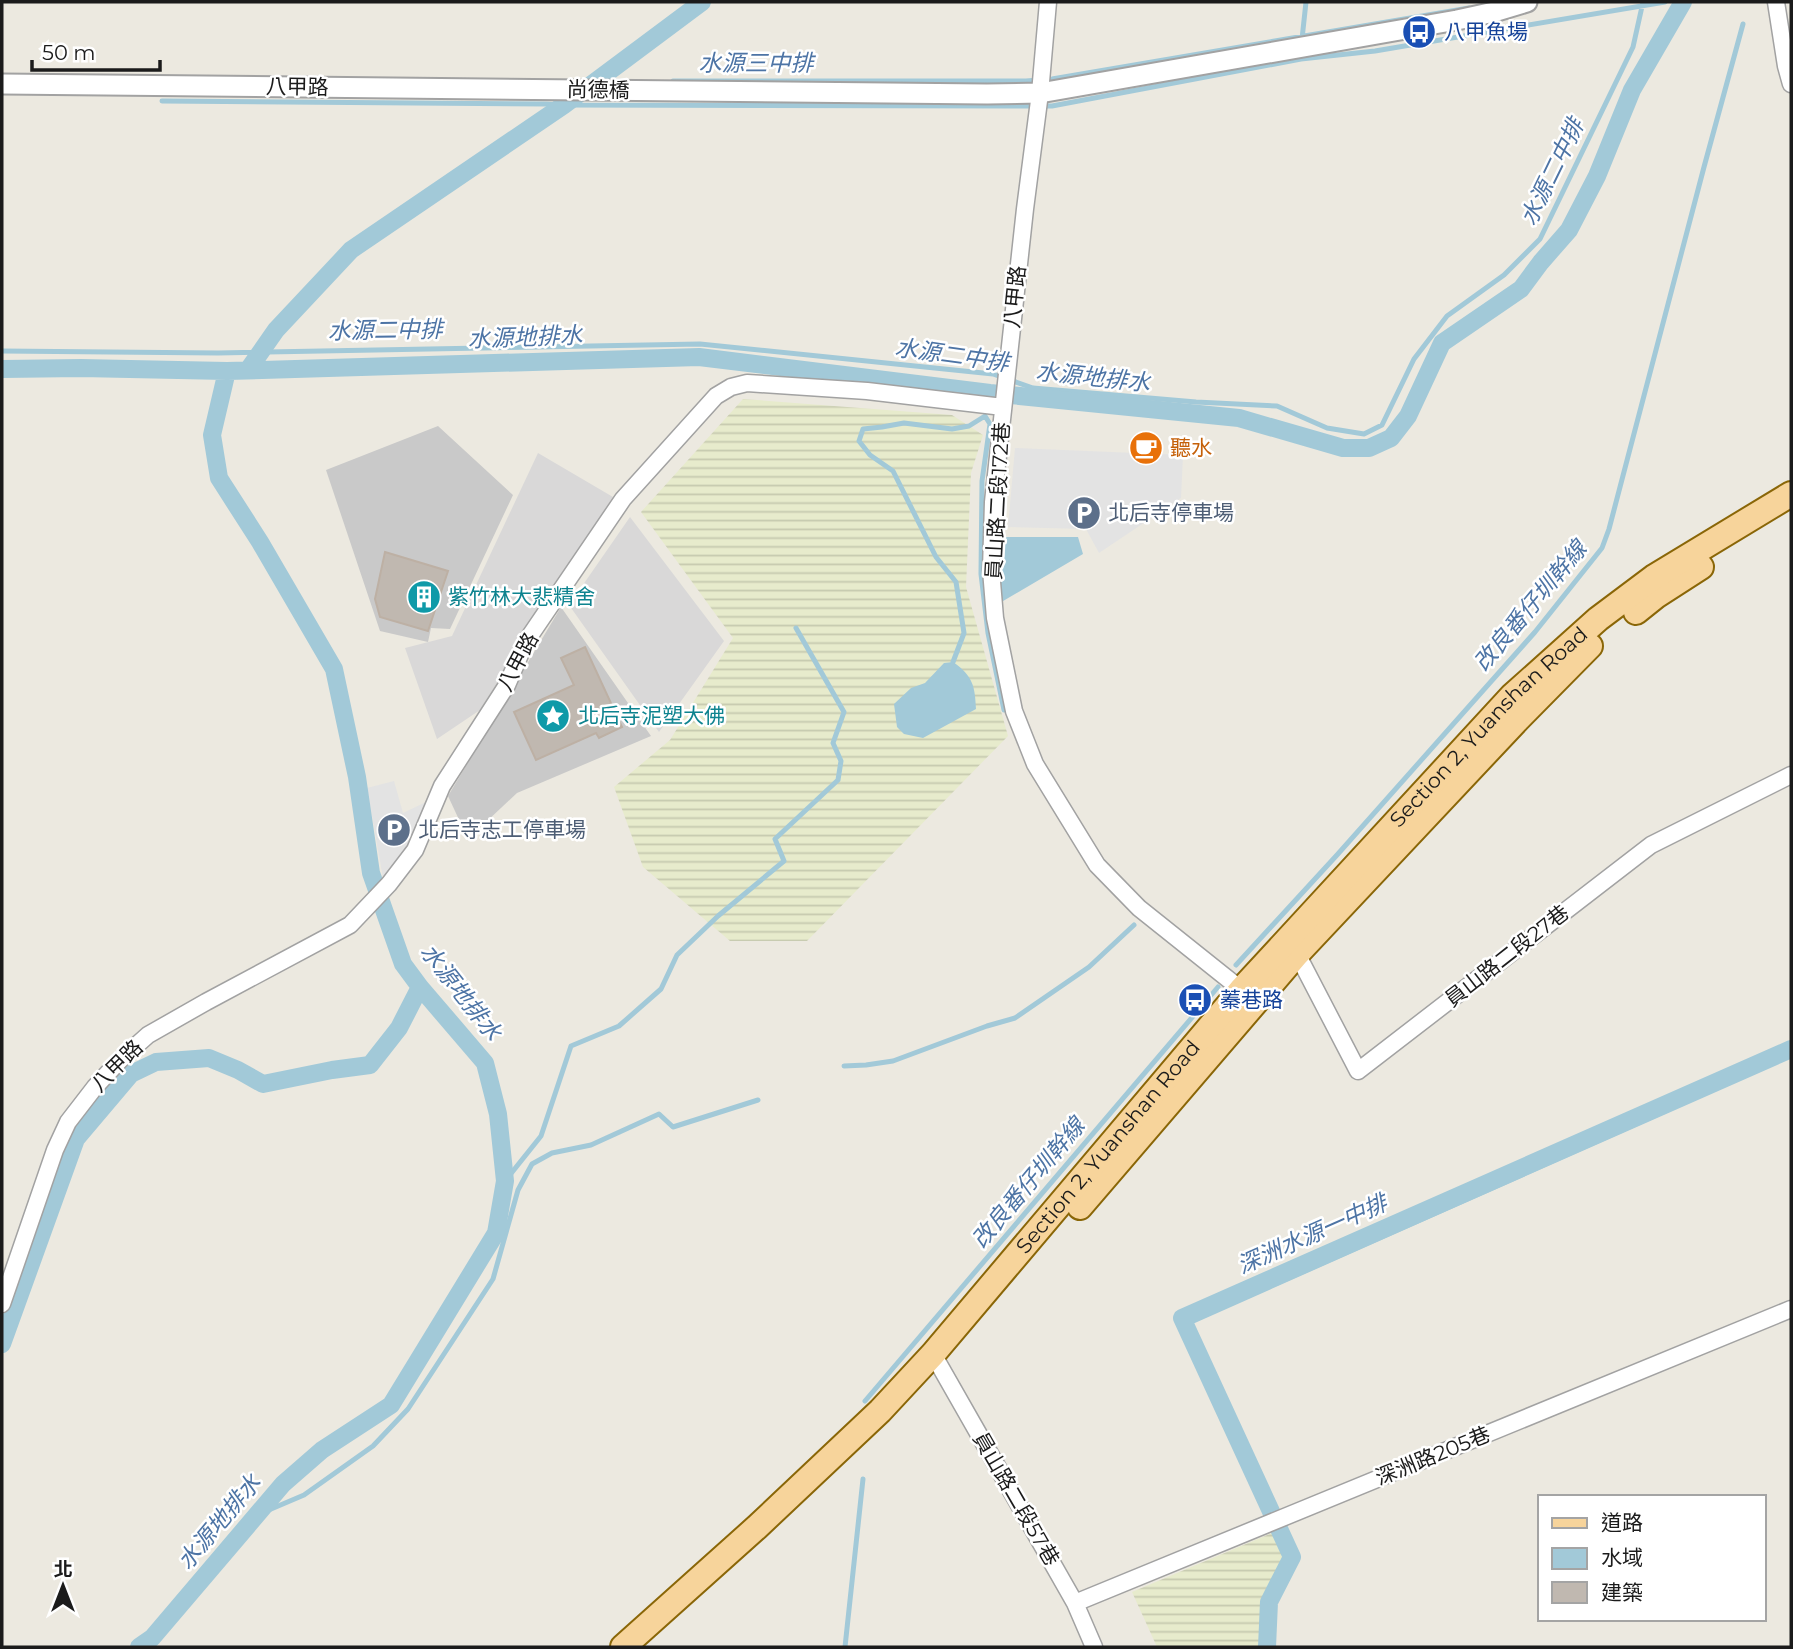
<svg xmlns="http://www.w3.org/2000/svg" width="1793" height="1649" font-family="Montserrat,'Noto Sans TC',sans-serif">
<defs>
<pattern id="farmland-rules" width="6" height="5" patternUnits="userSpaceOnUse" patternTransform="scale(1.75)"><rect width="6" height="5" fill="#e7ebcc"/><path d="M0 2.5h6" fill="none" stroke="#c6c9af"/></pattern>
</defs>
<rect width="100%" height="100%" fill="#ece9e0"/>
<!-- residential -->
<path fill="#d9d8d8" d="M538 453 613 497 480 710 437 739 405 648 452 636Z
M630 517 724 641 659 732 569 605Z"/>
<!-- religious -->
<path fill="#c9c9c9" d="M438 426 513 495 450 629 431 628 428 642 380 631 326 470Z
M561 607 651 736 517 793 468 839 448 796Z"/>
<!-- farmland -->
<path fill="url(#farmland-rules)" d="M743 399 952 415 983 435 971 473 966 587 1008 736 807 941H730L643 867 614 787 670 740 733 638 641 512Z
M1277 1531 1291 1560 1262 1611 1261 1636 1262 1647H1157L1132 1592Z"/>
<!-- parking -->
<path fill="#e3e3e3" d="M1015 448 1183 455 1181 498 1099 553 1086 529 1008 527Z
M394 781 403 813 426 802 407 846 383 878 367 788Z"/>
<!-- water -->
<path fill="#a2c9d8" d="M1004 537H1078L1083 554 998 604 999 555Z
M953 662C973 676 975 686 976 709L923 738 904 734 897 727 894 704 911 688 925 683 944 663Z"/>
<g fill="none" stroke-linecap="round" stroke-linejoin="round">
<!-- stream -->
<path stroke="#a2c9d8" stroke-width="5" d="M1302 39 1306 2
M673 81H1026L1052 79 1469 8
M162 101 547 104 564 105 1052 106 1301 59 1375 51 1665 2
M2 351 218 353 700 344 993 374 1033 388 1196 402 1277 406 1327 428 1364 434 1382 425 1414 359 1447 316 1504 275 1540 239 1633 47 1643 2
M989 394 990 393
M953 662 964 633 956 582 936 557 893 471 870 455 859 441 863 429 882 427 904 423 952 429 969 426 985 416 990 424 982 481 981 574 988 633 1004 710
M1236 965 1337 855 1535 632 1602 548 1609 529 1704 167 1743 24
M844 1066 866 1065 893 1061 987 1026 1015 1018 1089 967 1134 925
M76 1139 87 1111 110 1082
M505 1181 541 1136 571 1046 619 1026 661 989 677 955 718 916 784 861 775 839 838 780 841 761 833 743 844 712 796 628
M1191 1322 1791 1055
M865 1401 1218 987
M257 1515 304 1495 373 1446 408 1409 493 1279 518 1190 532 1164 552 1153 591 1145 659 1114 673 1127 758 1100
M845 1647 863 1479"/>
<!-- canal -->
<path stroke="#a2c9d8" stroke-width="18" d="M2 369 81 368 227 371
M248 370 276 330 351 250 564 105 702 2
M2 1344 76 1139 131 1074 156 1062 209 1058 238 1070 263 1084 332 1070 370 1065 399 1028 420 987
M139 1647 152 1638 283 1484 322 1450 391 1405 496 1233 505 1181 498 1114 485 1063 420 987 403 964 371 873 357 777 334 669 260 542 219 478 212 435 227 371 699 357 990 393 1239 418 1343 448H1369L1391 438 1408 416 1442 343 1521 289 1541 262 1569 230 1597 176 1632 90 1683 2
M1267 1647 1269 1602 1292 1557 1182 1318 1791 1049"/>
</g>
<!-- building -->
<path fill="#c0b8b0" stroke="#bdb0a4" stroke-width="2" d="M385 552 448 571 428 631 380 617 375 599Z
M585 647 622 727 599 738 596 733 536 760 514 712 574 685 561 658Z"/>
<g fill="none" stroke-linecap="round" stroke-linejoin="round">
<!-- minor casing -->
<g stroke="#a2a2a2" stroke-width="19">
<path id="minor" d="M1048 2 1040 93 1025 209 993 502 991 570 995 618 1014 711 1035 764 1097 865 1139 908 1248 995
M1776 2 1786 66 1791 84
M1293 946 1358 1071 1651 845 1791 775
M2 1304 55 1150 68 1122 95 1087 120 1060 148 1035 206 1002 350 925 389 884 415 850 442 786 507 685 525 643 623 499 716 396 731 387 747 383 867 391 1003 407
M933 1354 1075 1603 1094 1647
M1075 1603 1791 1309"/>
</g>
<!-- tertiary casing -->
<g stroke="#a2a2a2" stroke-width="23">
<path id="tertiary" d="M2 84 987 94 1040 93 1457 20 1494 12 1527 2"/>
</g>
<!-- primary casing -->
<g stroke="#8a6607" stroke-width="28">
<g id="primary">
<path d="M1636 612 1656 596 1701 567"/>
<path d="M1080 1207 1297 954 1518 719 1590 646"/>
<path id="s1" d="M623 1647 757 1527 880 1411 933 1354 1241 990 1512 696 1598 619 1654 577 1791 494"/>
</g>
</g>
<!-- minor -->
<use href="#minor" stroke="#fff" stroke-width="16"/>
<!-- tertiary -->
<use href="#tertiary" stroke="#fff" stroke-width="19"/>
<!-- primary -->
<use href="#primary" stroke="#f7d49b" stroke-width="24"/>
</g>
<!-- icons -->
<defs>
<g id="bus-disc" transform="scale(1.75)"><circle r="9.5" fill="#1a4fb4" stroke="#fff"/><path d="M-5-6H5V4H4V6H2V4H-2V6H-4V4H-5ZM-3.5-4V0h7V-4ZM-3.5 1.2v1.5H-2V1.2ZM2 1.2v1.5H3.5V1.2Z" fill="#fff"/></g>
<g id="cafe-disc" transform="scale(1.75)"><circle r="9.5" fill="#e8710a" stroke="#fff"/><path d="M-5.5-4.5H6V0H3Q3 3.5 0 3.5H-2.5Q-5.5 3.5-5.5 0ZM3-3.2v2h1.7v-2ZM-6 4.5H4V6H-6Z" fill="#fff"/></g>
<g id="parking-disc" transform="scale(1.75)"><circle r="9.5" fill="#5c6f8a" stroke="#fff"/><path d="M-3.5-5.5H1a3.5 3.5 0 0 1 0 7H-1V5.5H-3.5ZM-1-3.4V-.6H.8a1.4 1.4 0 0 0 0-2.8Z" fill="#fff"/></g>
<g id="building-disc" transform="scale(1.75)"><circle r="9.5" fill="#0f9aa8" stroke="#fff"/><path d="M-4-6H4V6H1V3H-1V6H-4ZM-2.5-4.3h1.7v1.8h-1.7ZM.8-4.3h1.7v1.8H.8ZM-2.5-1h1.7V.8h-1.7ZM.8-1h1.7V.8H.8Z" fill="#fff"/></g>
<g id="sight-disc" transform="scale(1.75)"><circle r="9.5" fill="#0f9aa8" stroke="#fff"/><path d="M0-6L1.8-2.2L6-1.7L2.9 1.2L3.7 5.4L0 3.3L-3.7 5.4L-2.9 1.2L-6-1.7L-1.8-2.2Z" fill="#fff"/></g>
</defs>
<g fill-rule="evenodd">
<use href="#bus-disc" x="1419" y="32"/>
<use href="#cafe-disc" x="1146" y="448"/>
<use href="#parking-disc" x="1084" y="513"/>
<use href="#building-disc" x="424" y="597"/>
<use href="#sight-disc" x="553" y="716"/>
<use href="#parking-disc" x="394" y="830"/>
<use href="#bus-disc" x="1195" y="1000"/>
</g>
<g text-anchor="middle" stroke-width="5" stroke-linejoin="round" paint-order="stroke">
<!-- transit labels -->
<g font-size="21" fill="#164399" stroke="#fff" text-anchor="start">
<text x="1444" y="39">八甲魚場</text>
<text x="1220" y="1007">蓁巷路</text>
</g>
<!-- street labels -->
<g font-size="21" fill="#1b1b1b" stroke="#fff">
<text transform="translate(297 87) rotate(1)" y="7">八甲路</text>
<text transform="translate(598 90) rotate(1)" y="7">尚德橋</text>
<text transform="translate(1015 297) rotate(-84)" y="7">八甲路</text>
<text transform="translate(998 501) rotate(-87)" y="7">員山路二段172巷</text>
<text transform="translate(518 662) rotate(-62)" y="7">八甲路</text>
<text dy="7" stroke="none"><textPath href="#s1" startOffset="1265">Section 2, Yuanshan Road</textPath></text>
<text transform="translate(1507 956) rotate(-38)" y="7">員山路二段27巷</text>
<text transform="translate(117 1066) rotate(-45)" y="7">八甲路</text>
<text dy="7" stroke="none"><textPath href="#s1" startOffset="698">Section 2, Yuanshan Road</textPath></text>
<text transform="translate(1433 1456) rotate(-22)" y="7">深洲路205巷</text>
<text transform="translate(1016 1499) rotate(60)" y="7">員山路二段57巷</text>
</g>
<!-- food labels -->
<g font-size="21" fill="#c56008" stroke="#fff" text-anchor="start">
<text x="1170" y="455">聽水</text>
</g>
<!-- service labels -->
<g font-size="21" fill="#4e5e75" stroke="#fff" text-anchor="start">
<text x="1108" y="520">北后寺停車場</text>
<text x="418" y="837">北后寺志工停車場</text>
</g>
<!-- culture labels -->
<g font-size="21" fill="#0d838f" stroke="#fff" text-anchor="start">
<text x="448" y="604">紫竹林大悲精舍</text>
<text x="578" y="723">北后寺泥塑大佛</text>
</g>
<!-- water labels -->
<g font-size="23" font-style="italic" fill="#4d74a5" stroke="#fff">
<text x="756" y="71">水源三中排</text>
<text transform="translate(1552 172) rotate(-64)" y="8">水源二中排</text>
<text transform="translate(385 330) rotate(-1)" y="8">水源二中排</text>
<text transform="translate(525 337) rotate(-2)" y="8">水源地排水</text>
<text transform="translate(952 355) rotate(8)" y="8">水源二中排</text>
<text transform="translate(1093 377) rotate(6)" y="8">水源地排水</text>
<text transform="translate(1530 606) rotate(-50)" y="8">改良番仔圳幹線</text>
<text transform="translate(461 992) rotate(52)" y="8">水源地排水</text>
<text transform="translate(1028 1183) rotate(-50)" y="8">改良番仔圳幹線</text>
<text transform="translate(1312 1234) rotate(-24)" y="8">深洲水源一中排</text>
<text transform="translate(219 1522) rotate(-50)" y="8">水源地排水</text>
</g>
</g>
<!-- border -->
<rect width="1793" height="1649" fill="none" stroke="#1b1b1b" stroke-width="7"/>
<!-- legend -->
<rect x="1538" y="1495" width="228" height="126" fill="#ffffff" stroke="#a4a4a4" stroke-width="2"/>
<rect x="1552" y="1518" width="35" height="10" fill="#f7d49b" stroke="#a4a4a4" stroke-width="2"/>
<text x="1601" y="1530" font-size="21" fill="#1b1b1b">道路</text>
<rect x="1552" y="1548" width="35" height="21" fill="#a2c9d8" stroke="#a4a4a4" stroke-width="2"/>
<text x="1601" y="1565" font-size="21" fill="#1b1b1b">水域</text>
<rect x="1552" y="1582" width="35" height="21" fill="#c0b8b0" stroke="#a4a4a4" stroke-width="2"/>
<text x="1601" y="1600" font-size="21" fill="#1b1b1b">建築</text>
<!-- north arrow -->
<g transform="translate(63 1586)" stroke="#ffffff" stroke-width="5" paint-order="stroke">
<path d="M0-5L12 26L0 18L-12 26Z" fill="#1b1b1b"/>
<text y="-10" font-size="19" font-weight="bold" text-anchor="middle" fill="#1b1b1b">北</text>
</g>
<!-- scale -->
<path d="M32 60v10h128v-10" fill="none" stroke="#1b1b1b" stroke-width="3.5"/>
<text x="42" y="60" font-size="21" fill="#1b1b1b" stroke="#ffffff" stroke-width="5" paint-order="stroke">50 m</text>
</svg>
